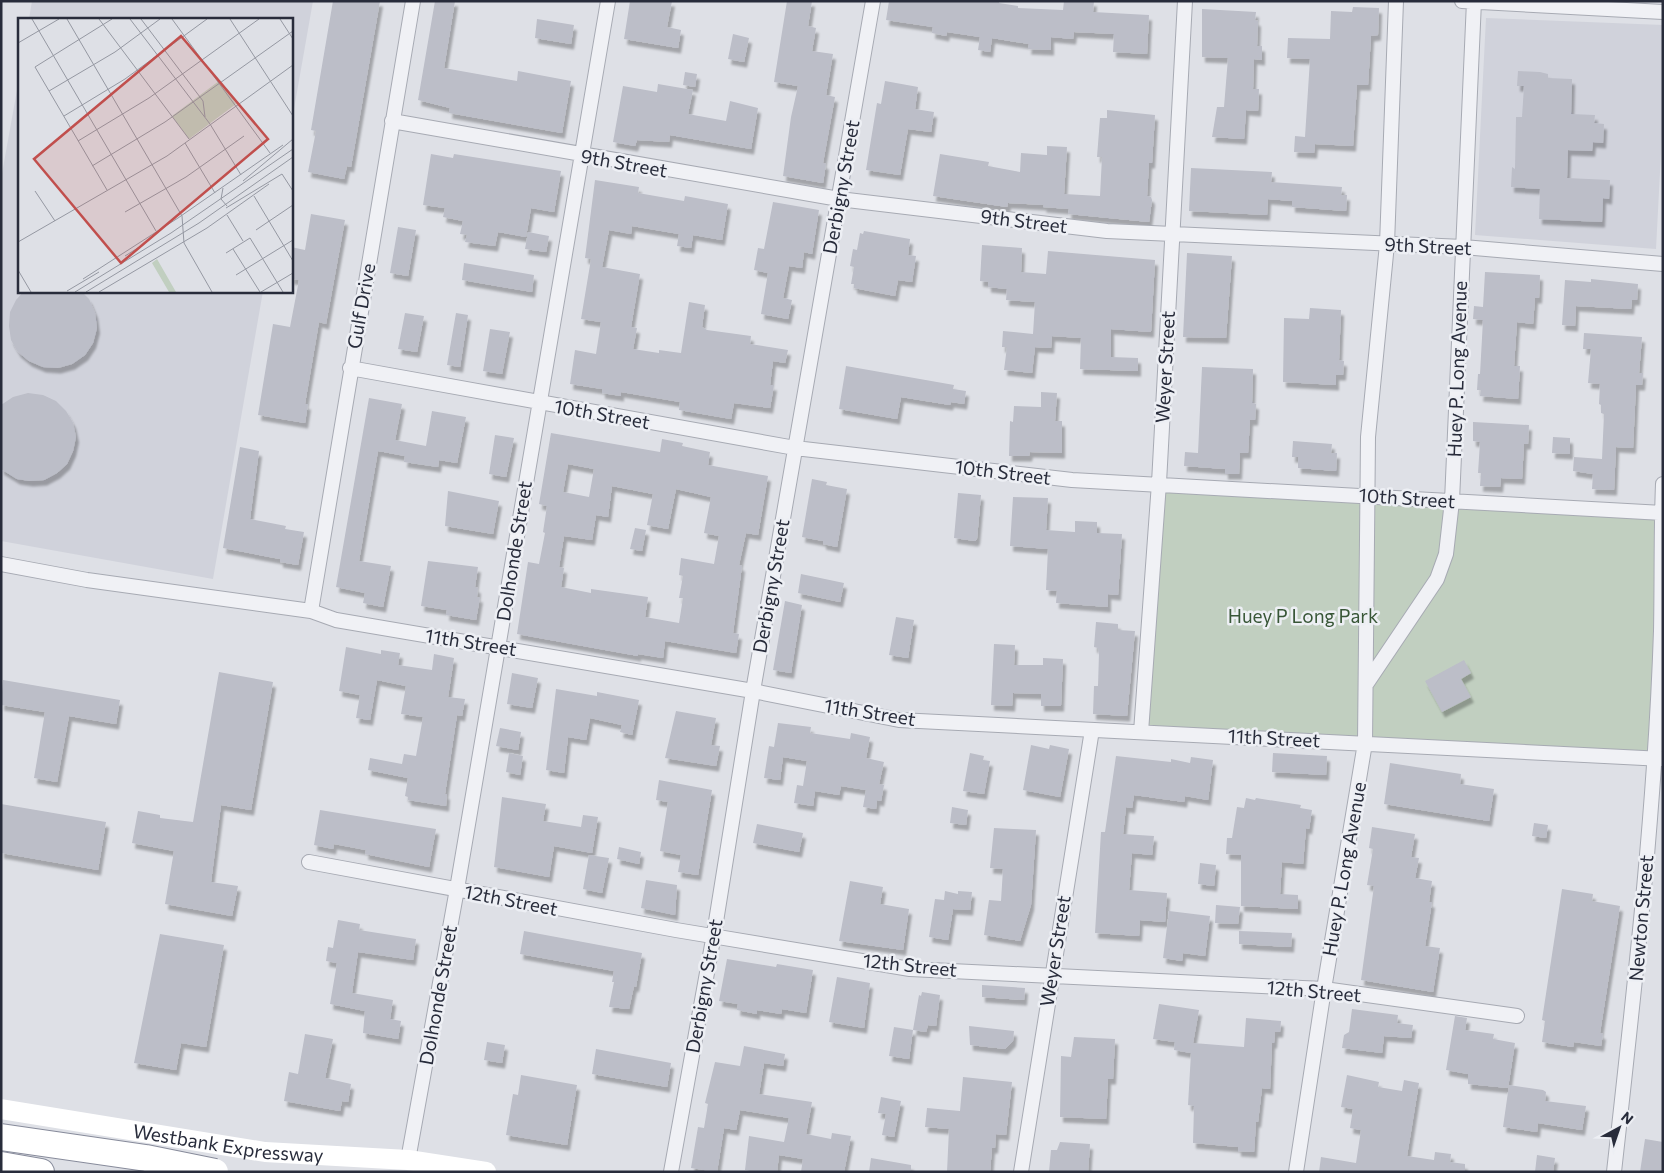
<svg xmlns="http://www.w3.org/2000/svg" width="1664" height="1173" font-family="Commissioner,sans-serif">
<defs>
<filter id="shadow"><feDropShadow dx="3" dy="5.5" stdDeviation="1" flood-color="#0004"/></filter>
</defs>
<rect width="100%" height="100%" fill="#dee0e6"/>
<!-- built -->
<path fill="#d0d2db" d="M32 1H313L291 126V19H29Z
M1486 18 1663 25V115L1656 249 1475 235Z
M19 79V291H263L213 579 1 541V179Z"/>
<!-- green -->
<path fill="#c1cfc0" d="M1159 483 1661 513 1653 758 1141 732Z"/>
<!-- building -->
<path fill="#bcbec8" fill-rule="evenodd" filter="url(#shadow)" d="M333 1H380L351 167 347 166 344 179 308 172 316 131 311 130Z
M435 1H455L444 68 517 81 518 71 571 81 562 133 449 113 450 108 418 100Z
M630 1H672L667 27 681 30 678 48 624 39Z
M787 1H812L808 26 816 28 812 51 833 54 826 95 835 97 823 163 826 164 823 183 783 176 791 117 798 86 774 82Z
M889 1H999V3L1018 6V8L1063 10 1064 1H1094L1093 12 1149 15 1147 54 1113 52 1114 34 1074 32 1073 39 1051 37V50L1028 49 1029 44 992 38 990 52 978 50 980 37 947 32 946 36 932 33 933 27 886 20Z
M1353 7 1379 8 1378 35 1371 36 1368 85H1357L1353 146 1315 144 1314 153 1294 152 1295 136 1305 137 1310 59 1287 58 1288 38 1330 39 1331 11 1352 12Z
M1202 9 1256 12 1255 20 1258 21 1257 46H1262V60L1254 59 1253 89H1259L1258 111 1246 110 1244 139 1212 137 1217 107H1224L1228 58 1202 57Z
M537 19 574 25 571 44 535 38Z
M733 34 749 38 744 62 728 59Z
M1518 71 1540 72 1548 74V78L1572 79 1571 114 1595 115 1594 123 1604 124 1603 143 1593 142 1592 151 1568 150 1567 178 1610 180 1609 199 1603 198 1602 222 1539 219 1540 189 1511 187 1512 167 1515 169 1516 117H1522L1524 86H1517Z
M685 72 697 74 695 87 683 85Z
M885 81 918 87 915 109 934 112 931 132 908 129 900 175 866 170 877 103 881 104Z
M658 84 693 90 688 114 726 121 730 101 758 108 751 149 670 135 669 142 637 140 635 146 613 142 623 86 657 92Z
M1107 110 1155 115 1152 163H1149L1147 196 1151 197 1152 200 1149 222 1068 214 1069 209 1043 207 1044 205 1008 203 1007 207 933 196 940 154 989 162 988 166 1020 172 1021 153 1047 155V146L1067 147 1064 194 1100 196 1102 157H1097L1100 118H1107Z
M431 154 453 158 454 154 561 171 554 212 531 208 526 237 498 232 495 246 465 242 467 235 460 234 463 221 443 217 445 208 423 205Z
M1191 168 1272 172 1271 182 1342 187 1341 195H1347L1346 211 1292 207V201L1268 199 1267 215 1189 211Z
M595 180 639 187 638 193 684 201 685 196 728 204 722 240 693 235 691 248 677 246 679 234 632 226 631 234 609 230 602 267 640 274 631 327 637 328 633 349 659 353V350L681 353 689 302 705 305 702 327 707 330 751 336 750 344 788 350 785 363 773 361 770 385H774L770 408 734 403 731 419 679 410 680 402 621 392V396L602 393V389L570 384 575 350 596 354 601 322 581 319 591 259 585 258Z
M773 202 819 210 812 254 804 252 802 268 789 266 783 298 792 300 788 319 761 314 768 273 754 270 758 248 764 249Z
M311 214 345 220 326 324 319 322 305 404H308L305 423 258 415 273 324 290 327 299 280 291 279V247L305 250Z
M398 227 416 230 408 276 390 273Z
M864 231 910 239 908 255 916 256 912 282 898 280 895 296 854 288V284H851L854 267 850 266 853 249 857 250 860 233 863 234Z
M528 232 549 236 546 252 525 249Z
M982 245 1022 248 1021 272 1046 274 1048 251 1155 260 1151 332 1111 329V357L1138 358V371L1080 369 1081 338 1052 336 1051 348 1035 347 1032 373 1004 370 1007 347H1002L1003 331 1033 334 1035 302 1006 300 1007 289 988 287V282L980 281Z
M1187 253 1232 256 1226 338 1183 337Z
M464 263 534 275 532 292 462 280Z
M1485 272 1540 275 1539 298H1535L1533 324 1517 322 1514 366H1520L1518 399 1480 396 1481 390H1477L1478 374H1480L1483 320 1473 319 1474 306 1483 307Z
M1591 279 1638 284 1637 300H1632L1631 309 1576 306 1575 326 1562 325 1565 280 1591 282Z
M24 291H81L89 299 95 313 97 328 93 343 85 355 72 364 58 368 43 367 29 361 18 352 11 340 9 326 10 312 16 300Z
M1310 308 1341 310 1339 360 1344 361 1343 375H1336V385L1283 382 1284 318 1309 319Z
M405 313 424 316 417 352 398 349Z
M456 313 468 315 460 367 447 365Z
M490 329 510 332 502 374 483 371Z
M1584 333 1642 337 1639 373H1643L1642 385H1636L1633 448 1616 447 1614 490 1592 489 1593 474 1573 471 1574 457 1602 459 1604 414 1601 413V405L1599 404 1600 384 1588 383 1591 349H1583Z
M846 366 954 385 953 389 966 391 964 404 951 402 950 405 901 397 897 419 839 409Z
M1202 367 1253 369 1252 403 1256 404 1255 420H1250L1248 453H1240L1239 474H1225V469L1184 466 1185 452 1198 453Z
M1041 392 1057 393 1055 421H1062V453L1030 452 1029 456H1009L1010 421 1013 422 1014 406 1041 407Z
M28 393 43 395 56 401 66 411 73 423 76 437 73 451 67 464 57 473 44 480 30 481 17 479 1 469V405L13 397Z
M369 398 402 404 395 440 426 446 432 411 466 417 457 463 439 460 438 467 404 462 405 456 378 451 359 561 391 566 383 607 363 603 365 593 336 587Z
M1473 422 1529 425 1528 444H1524L1522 479 1501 478 1500 487 1480 486 1481 473H1478L1480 442 1473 441Z
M551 433 660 452 662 439 683 443 682 446 710 452 708 465 768 476 758 535 746 533 739 565 742 566 733 633 739 634 736 653 665 641 663 658 638 654V656L517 634 528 562 539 564 545 533 543 532 547 506 539 504ZM568 464 594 469 589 497 563 492ZM612 486 653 494 647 525 668 529 676 489 711 497 704 533 719 536 714 564 681 558 679 575 683 576 679 598H683L679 623 645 617 648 597 591 589V593L561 587 564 568 559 567 564 536 592 540 596 515 608 517Z
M495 435 514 438 506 477 489 474Z
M1553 437 1570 438V454L1552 453Z
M1293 441 1332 444 1331 453H1337L1336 471 1298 468V457H1292Z
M240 447 259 451 250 519 286 526 285 529 304 532 298 565 280 562V559L223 548Z
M812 479 827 482 826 485 847 489 837 547 823 544V541L802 537Z
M448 491 499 501 493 534 445 526Z
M958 493 981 495 977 539 975 541 954 538Z
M1013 497 1048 498 1046 530 1075 532V521L1097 522V533L1122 534 1118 595 1108 594V607L1056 603 1057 591 1046 590 1048 549 1010 546Z
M635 528 646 530 642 551 630 549Z
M428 561 478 567 475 587 478 588 477 597H480L476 620 446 615 447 610 421 606Z
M801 574 844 583 840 602 798 593Z
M785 601 802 605 791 673 773 670Z
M896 617 914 620 908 658 889 655Z
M1096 622 1118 624V630L1135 631 1127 716 1093 714 1094 686H1098L1099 653 1098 648 1094 647Z
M994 644 1015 645 1014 665H1043V658L1063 659 1061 706H1041V694L1013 693 1012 706 991 705Z
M346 647 381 654V650L400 653 398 665 432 670 434 654 454 658 448 697 465 699 462 716 457 715 445 794H447L446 806 408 800V797L405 796 408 778 368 770 370 758 402 764 404 754 416 756 423 717 401 714 406 686 377 680 370 720 356 718 360 695 339 691Z
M1464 660 1471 673 1461 679 1471 697 1442 712 1425 681Z
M219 672 273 682 251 810 221 805 211 882 238 886 232 916 165 904 174 851 132 843 138 811 160 815V818L193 822Z
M512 673 538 678 532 708 507 704Z
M3 680 120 700 116 724 69 716 57 782 34 778 45 712 1 705Z
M556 689 597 696V692L639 700 632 735 620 732 622 725 590 718 586 740 568 737 564 773 546 770Z
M676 711 716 718 711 745 720 746 716 766 665 758Z
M778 723 811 727 810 733 850 739 851 733 870 737 866 758 884 762 879 784 884 785 881 801 877 800 876 809 863 807 866 790 841 786 839 795 815 791 813 806 794 803 797 785 803 786 807 761 783 757 780 780 764 778 769 746 774 747Z
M500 728 521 732 518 750 496 746Z
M1031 745 1049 749 1050 745 1069 749 1060 797 1023 790Z
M509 753 523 756 520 775 506 772Z
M970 753 984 756 983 760 990 761 984 794 963 791Z
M1273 753 1327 756 1326 775 1272 772Z
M1116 756 1171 762V759L1190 763 1191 757 1213 760 1208 800 1185 796 1184 802 1134 795 1132 808 1126 807 1123 834 1154 836 1152 855 1132 853 1129 890 1167 893 1165 922 1140 920 1139 936 1095 933 1101 832H1105Z
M1390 763 1461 774 1460 784 1494 789 1489 821 1384 804Z
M659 780 712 790 698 875 678 872 681 855 660 851 668 802 656 800Z
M502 797 546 804 543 821 581 827 583 815 598 817 592 853 554 846 549 877 494 867Z
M1246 798 1255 800 1256 798 1301 805 1300 808 1312 810 1309 829 1306 828 1303 864 1282 862 1280 894 1298 895V909L1241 906V855L1226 854 1227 838H1232L1237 807 1244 808Z
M1 804 106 822 98 870 1 853Z
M952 807 968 810 966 825 950 823Z
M320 810 436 829 429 867 365 854 366 850 334 844 333 849 314 845Z
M1534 823 1548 825 1546 838 1532 836Z
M757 824 803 833 799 852 753 843Z
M1372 827 1415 834 1411 857 1419 858 1415 878 1432 881 1429 902H1432L1425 946 1440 948 1433 992 1361 980 1374 886 1367 885 1373 849 1369 848Z
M994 828 1036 830 1031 905 1020 941 984 935 989 900 1001 901 1003 869 990 868Z
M619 847 641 852 639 864 617 859Z
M589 855 609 858 602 893 583 889Z
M1200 863 1216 865 1214 886 1198 884Z
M646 880 677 885 675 915 641 908Z
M850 881 883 887 880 904 909 909 903 950 839 941Z
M1562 889 1593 894 1592 901 1620 906 1600 1033 1603 1034 1601 1046 1574 1042 1573 1047 1542 1042 1545 1021 1542 1020Z
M945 891 958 894V891L972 892 970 910 953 909 948 940 929 937 935 899 944 900Z
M1216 905 1240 907 1238 924 1215 923Z
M1169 911 1210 916 1205 956 1183 953 1182 961 1163 958Z
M338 920 360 924 359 930 416 939 413 960 358 952 352 993 393 1000 390 1019 401 1021 398 1039 363 1033 365 1011 330 1004 337 963 326 961 328 947 333 948Z
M524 931 642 953 636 987 634 986 629 1009 609 1007 614 982H612L614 971 520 954Z
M1239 931 1292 933 1291 947 1239 944Z
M160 934 224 945 206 1047 181 1043 176 1070 134 1063Z
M727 959 776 967 777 964 813 970 806 1013 782 1009 781 1014 757 1010V1014L737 1010 738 1004 719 1001Z
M837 977 870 983 864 1028 829 1022Z
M982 985 1025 988 1024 1000 982 997Z
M922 992 940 995 936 1026 928 1025 926 1032 913 1030 909 1059 889 1056 894 1027 913 1030 919 995 921 996Z
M1159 1004 1199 1010 1193 1043 1244 1047 1246 1018 1281 1021 1280 1032H1275L1274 1043H1272L1270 1089 1262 1088 1258 1122H1256L1254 1152 1238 1151V1147L1193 1143 1194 1106 1188 1105 1191 1053 1174 1050 1175 1042 1153 1039Z
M1352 1009 1398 1015 1397 1023 1413 1025 1411 1038 1384 1036 1382 1053 1342 1048 1344 1035 1349 1032Z
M1455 1016 1467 1018 1465 1030 1494 1034 1493 1039 1515 1043 1508 1088 1468 1084V1074L1446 1070Z
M969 1026 1014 1031 1013 1041 1005 1049 970 1045Z
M305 1034 333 1039 325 1078 351 1084 348 1102 342 1101 340 1111 284 1101 289 1072 298 1074Z
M1074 1037 1115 1039 1113 1079H1108L1106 1119 1060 1117 1061 1056 1071 1057Z
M487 1042 505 1045 502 1063 484 1060Z
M744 1046 785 1054 783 1066 764 1063 759 1094 812 1102 806 1134 831 1139 832 1133 851 1136 844 1172H801L803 1159 779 1155 777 1172 745 1170 749 1136 784 1142 789 1118 740 1110 736 1130 724 1128 717 1172 691 1168 698 1127 704 1128 708 1104 705 1103 715 1062 740 1066Z
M596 1049 671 1063 667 1087 592 1074Z
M521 1075 577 1085 567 1145 506 1135 513 1094 518 1095Z
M1347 1075 1379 1082 1378 1087 1402 1091 1404 1080 1419 1083 1407 1156 1434 1160 1435 1152 1451 1154 1450 1162 1465 1164V1172H1319L1321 1157 1356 1163 1361 1130 1350 1128 1353 1109 1341 1107Z
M963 1077 1012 1082 1006 1135 996 1134 995 1148H992L990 1172H947L949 1129 925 1127 927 1108 960 1111Z
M1509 1085 1543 1090 1546 1092 1545 1101 1586 1106 1582 1130 1538 1123 1537 1132 1503 1127Z
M881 1097 901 1101 894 1137 882 1135 886 1114 878 1113Z
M1645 1139 1663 1142V1172H1640Z
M1060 1142 1090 1144 1088 1172H1049L1051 1150H1057Z
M1537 1155 1555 1158 1553 1172H1535Z
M871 1158 911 1165V1172H869Z"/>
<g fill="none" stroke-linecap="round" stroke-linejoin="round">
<!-- minor casing -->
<g stroke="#a7aab3" stroke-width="16">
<path id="minor" d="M1462 1 1663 12
M392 121 839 199 1107 231 1463 247 1663 264
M350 368 795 448 1072 480 1663 513
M1 564 87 580 311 611 336 620 753 691 899 720 1663 759
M311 611 413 1
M1367 683 1437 579 1446 554 1452 501 1474 1
M1141 732 1159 483 1185 1
M309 862 676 930 910 969 1324 989 1517 1016
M408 1160 457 889 608 1
M671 1172 714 934 753 691 873 1
M1021 1172 1092 730
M1296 1172 1324 989 1365 743 1368 437 1387 244 1396 1
M1614 1172C1634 992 1655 812 1661 631 1662 582 1661 533 1663 484"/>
</g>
<!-- motorway casing -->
<g stroke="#878b9b" stroke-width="28">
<path id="motorway" d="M1 1165 41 1172"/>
</g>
<!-- minor -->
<use href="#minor" stroke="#f0f1f5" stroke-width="14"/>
<!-- secondary -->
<path stroke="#fff" stroke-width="20" id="s1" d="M1 1109 265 1152 408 1160 486 1172"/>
<!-- motorway -->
<use href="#motorway" stroke="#fff" stroke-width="26"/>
<!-- motorway-bridge casing -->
<g stroke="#878b9b" stroke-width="28" stroke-linecap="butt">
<path id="motorway-bridge" d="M1 1137 146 1158 215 1172"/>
</g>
<!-- motorway-bridge -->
<use href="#motorway-bridge" stroke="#fff" stroke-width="26"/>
</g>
<g text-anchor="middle" stroke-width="5" stroke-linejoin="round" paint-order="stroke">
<!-- street labels -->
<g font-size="19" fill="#282c3b" stroke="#edeff4">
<text transform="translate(624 163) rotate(10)" y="7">9th Street</text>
<text transform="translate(841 187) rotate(-80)" y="7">Derbigny Street</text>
<text transform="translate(1024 221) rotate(7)" y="7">9th Street</text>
<text transform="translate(1428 246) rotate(3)" y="7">9th Street</text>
<text transform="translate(361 306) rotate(-80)" y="7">Gulf Drive</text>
<text transform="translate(1165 367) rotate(-87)" y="7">Weyer Street</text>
<text transform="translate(1457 369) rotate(-88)" y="7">Huey P. Long Avenue</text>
<text transform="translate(602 414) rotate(10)" y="7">10th Street</text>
<text transform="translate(1003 472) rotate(7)" y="7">10th Street</text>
<text transform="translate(1407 498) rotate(4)" y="7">10th Street</text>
<text transform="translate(514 551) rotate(-81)" y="7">Dolhonde Street</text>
<text transform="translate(771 586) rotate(-80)" y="7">Derbigny Street</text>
<text transform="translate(471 642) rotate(9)" y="7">11th Street</text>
<text transform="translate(870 712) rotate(9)" y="7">11th Street</text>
<text transform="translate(1274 738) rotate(3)" y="7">11th Street</text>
<text transform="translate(1344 869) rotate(-80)" y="7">Huey P. Long Avenue</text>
<text transform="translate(511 900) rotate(11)" y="7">12th Street</text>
<text transform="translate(1641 918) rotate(-85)" y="7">Newton Street</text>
<text transform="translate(1055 951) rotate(-81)" y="7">Weyer Street</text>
<text transform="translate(910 965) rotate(6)" y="7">12th Street</text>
<text transform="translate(704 986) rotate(-80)" y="7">Derbigny Street</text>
<text transform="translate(1314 991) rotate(5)" y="7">12th Street</text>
<text transform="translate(438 995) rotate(-80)" y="7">Dolhonde Street</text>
<text dy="7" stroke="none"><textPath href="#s1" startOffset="230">Westbank Expressway</textPath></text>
</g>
<!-- park labels -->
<g font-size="19" fill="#385637" stroke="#edeff4">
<text x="1303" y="623">Huey P Long Park</text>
</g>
</g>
<!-- overview -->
<g transform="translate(18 18)">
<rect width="275" height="275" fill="#dee0e6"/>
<path d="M201 63 218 86 171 121 154 98ZM139 241 158 274H151L134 245Z" fill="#c1cfc0"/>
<path fill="none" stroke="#9598a2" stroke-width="1" d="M14 1 138 213M49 1 164 198M81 1 171 121M112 1 192 106 223 157M123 1 185 83 187 99M154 1 252 135M212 1 275 98M262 1 275 21M0 25 41 1M31 73 97 34 142 1M46 98 107 61 189 1M60 123 131 80 241 1M167 125 197 175M74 148 147 104 275 13M264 156 275 173M225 163 275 121M205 170 203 181 209 188M89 172 17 49 94 1M17 173 37 203M236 178 275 243M208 190 264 156M107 194 168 159 226 118M209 197 225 223M164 198 166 225M238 212 275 187M0 224 149 138 275 47M166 225 194 274M215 231 242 274M208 235 232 220 265 274M107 238 123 228M0 252 13 274M218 257 275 222M65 261 160 200 265 127M49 273 81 254M57 274 153 215 275 131M68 274 181 205 275 139M81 274 189 210 251 166M243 274 275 255"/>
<path fill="#c14f4d" fill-opacity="0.15" stroke="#c14f4d" stroke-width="2.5" d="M163 18 250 121 103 245 16 141Z"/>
<rect width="275" height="275" fill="none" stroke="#282c3b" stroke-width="2.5"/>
</g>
<!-- border -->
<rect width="1664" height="1173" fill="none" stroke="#282c3b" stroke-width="5"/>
<!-- north arrow -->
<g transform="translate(1619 1128) rotate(40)" stroke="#edeff4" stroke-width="4" paint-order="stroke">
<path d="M0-4L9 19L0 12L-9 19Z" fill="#282c3b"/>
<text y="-8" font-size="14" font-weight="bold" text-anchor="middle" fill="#282c3b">N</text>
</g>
</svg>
